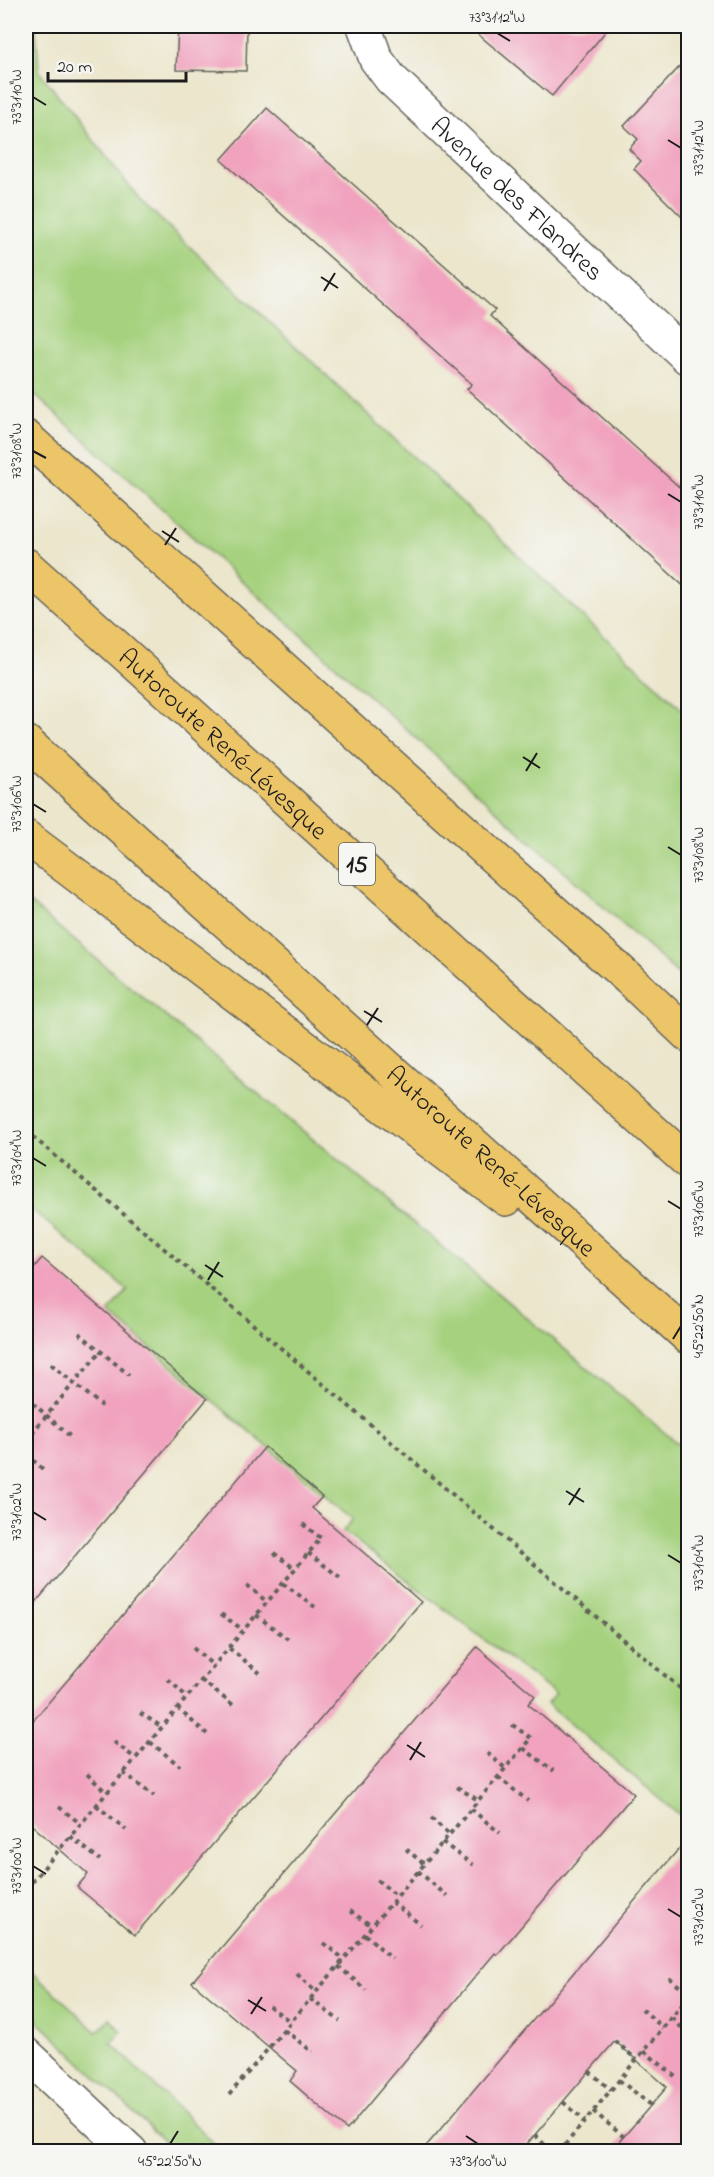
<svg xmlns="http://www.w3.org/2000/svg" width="714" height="2177" font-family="'Indie Flower',sans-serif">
<rect width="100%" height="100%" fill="#f6f6f2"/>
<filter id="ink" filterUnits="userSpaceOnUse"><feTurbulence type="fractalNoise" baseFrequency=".0167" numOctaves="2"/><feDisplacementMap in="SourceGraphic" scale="12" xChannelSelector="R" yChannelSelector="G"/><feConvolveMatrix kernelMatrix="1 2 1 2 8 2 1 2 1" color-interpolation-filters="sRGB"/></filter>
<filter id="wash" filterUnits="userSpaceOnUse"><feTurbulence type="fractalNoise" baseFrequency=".008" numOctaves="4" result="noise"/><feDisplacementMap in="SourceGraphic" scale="24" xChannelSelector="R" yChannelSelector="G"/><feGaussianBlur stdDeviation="1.35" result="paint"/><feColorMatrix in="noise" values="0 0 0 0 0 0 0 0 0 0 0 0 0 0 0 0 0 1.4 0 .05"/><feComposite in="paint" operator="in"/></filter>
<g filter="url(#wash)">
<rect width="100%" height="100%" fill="#ebe6cc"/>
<!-- green -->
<path fill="#a6d27f" stroke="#61774e" stroke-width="1.5" d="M26 26H36L39 71 141 201 688 715V983L26 387Z
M26 900 688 1452V1822L547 1704 555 1694 343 1531 353 1519 109 1313 128 1290 26 1205Z
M26 1966 97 2032 110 2019 122 2031 111 2043 222 2151H174L26 2010Z"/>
<g id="blocks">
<!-- building -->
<path fill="#f1a2be" d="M178 26H247L246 71 176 70Z
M468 26H610L552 96Z
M688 58V223L634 169 641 161 629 149 638 139 624 126Z
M267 108 495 310 490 316 688 495V590L467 389 472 384 221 160Z
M42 1258 207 1399 26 1614V1277Z
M265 1447 322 1497 312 1508 421 1602 135 1935 77 1887 88 1874 26 1820V1729Z
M477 1647 535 1696 528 1704 634 1794 497 1955 495 1953 347 2130 290 2081 297 2071 192 1982Z
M688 1838V2151H611L667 2087 615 2041 521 2151H422Z"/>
</g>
</g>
<g filter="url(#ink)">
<use href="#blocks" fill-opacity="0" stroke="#64635a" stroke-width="1.5"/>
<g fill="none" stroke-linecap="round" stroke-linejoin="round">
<!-- street casing -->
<g stroke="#64635a" stroke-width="36">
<g id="street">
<path id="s1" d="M364 26 376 59 391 79 688 358"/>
<path d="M26 2054 131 2152"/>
</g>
</g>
<!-- highway casing -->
<g stroke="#64635a" stroke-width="36">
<g id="highway">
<path d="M26 437 629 979 688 1035"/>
<path id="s2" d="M26 565 688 1162"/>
<path id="s3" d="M26 742 688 1337"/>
<path d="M26 837 506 1199"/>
</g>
</g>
<!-- path -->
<path stroke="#64635a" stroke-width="4" stroke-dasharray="4.5 4.5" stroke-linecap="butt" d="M26 1131 688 1695
M79 1333 129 1375
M51 1364 102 1406
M26 1397 73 1439
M26 1440 100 1352
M26 1454 46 1472
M274 1553 295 1569
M308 1553 341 1578
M283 1583 315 1607
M247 1585 267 1602
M221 1614 243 1630
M256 1615 288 1639
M193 1648 214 1666
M229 1648 260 1673
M168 1679 187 1697
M201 1680 233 1705
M177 1708 207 1734
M140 1713 162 1727
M114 1742 135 1758
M150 1742 180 1766
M523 1748 554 1771
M487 1753 505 1768
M123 1773 154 1796
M87 1774 106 1792
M498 1777 528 1801
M457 1787 478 1800
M96 1805 126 1830
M59 1807 81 1824
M471 1809 500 1833
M431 1818 449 1834
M70 1836 100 1860
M442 1842 473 1865
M406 1849 424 1864
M418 1871 447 1896
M377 1880 397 1896
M26 1889 321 1538 300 1522
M392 1902 421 1925
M350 1911 372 1926
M365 1934 392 1959
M323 1943 344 1959
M338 1966 366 1990
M297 1974 316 1992
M669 1978 688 1993
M310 1999 340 2021
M269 2006 291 2022
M642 2009 663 2028
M672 2018 688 2034
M284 2030 313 2052
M615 2041 637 2060
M644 2051 675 2076
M589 2071 611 2090
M619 2080 651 2105
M229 2095 531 1738 511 1724
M563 2102 585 2121
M593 2111 624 2137
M535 2135 552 2152
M565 2145 573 2152
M559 2152 688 1998"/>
<!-- street -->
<use href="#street" stroke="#fff" stroke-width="33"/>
<!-- highway -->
<use href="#highway" stroke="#edc569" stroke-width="33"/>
</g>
</g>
<!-- ticks -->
<path fill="none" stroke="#1c1c1c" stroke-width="2" d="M497 33 510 41M33 97 46 105M668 140 681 148M321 277 338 288M324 291 335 273M33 451 46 458M668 494 681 502M162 531 179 542M165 545 176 528M523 757 540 768M526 771 537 753M33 804 46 812M668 847 681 855M364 1011 382 1022M367 1025 378 1008M33 1158 46 1166M668 1201 681 1209M205 1265 223 1277M208 1280 219 1262M673 1339 681 1326M566 1491 584 1502M569 1505 580 1488M33 1512 46 1520M668 1555 681 1563M407 1745 425 1757M410 1760 421 1742M33 1866 46 1874M668 1909 681 1917M248 2000 266 2011M251 2014 262 1997M466 2136 478 2144M170 2144 178 2131"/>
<g text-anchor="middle" stroke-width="4.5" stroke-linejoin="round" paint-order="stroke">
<!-- shield labels -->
<rect fill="#f6f6f2" stroke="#5d5d5c" stroke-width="1.5" x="339" y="843" width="36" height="42" rx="4.5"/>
<g font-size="24" font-weight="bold" fill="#1c1c1c">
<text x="357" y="872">15</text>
</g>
<!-- street labels -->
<g font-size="26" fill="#1c1c1c" stroke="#f6f6f2">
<text dy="9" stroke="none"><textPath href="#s1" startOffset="234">Avenue des Flandres</textPath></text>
<text dy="9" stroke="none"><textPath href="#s2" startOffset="266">Autoroute René-Lévesque</textPath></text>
<text dy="9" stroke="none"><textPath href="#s3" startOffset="626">Autoroute René-Lévesque</textPath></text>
</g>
</g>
<!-- margin -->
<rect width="714" height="2177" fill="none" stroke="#f6f6f2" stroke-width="66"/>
<!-- scale -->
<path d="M48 72v9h138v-9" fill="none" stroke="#1c1c1c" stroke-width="3"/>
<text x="57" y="72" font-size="18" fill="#1c1c1c" stroke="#f6f6f2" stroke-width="4.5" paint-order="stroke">20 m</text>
<rect x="33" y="33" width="648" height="2111" fill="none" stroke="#1c1c1c" stroke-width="2"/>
<g font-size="15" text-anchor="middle" fill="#1c1c1c">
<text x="497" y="22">73°31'12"W</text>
<text transform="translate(16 97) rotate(-90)" y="5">73°31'10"W</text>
<text transform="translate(698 148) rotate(-90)" y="5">73°31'12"W</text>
<text transform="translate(16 451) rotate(-90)" y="5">73°31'08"W</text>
<text transform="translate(698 502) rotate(-90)" y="5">73°31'10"W</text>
<text transform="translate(16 804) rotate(-90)" y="5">73°31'06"W</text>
<text transform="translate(698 855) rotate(-90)" y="5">73°31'08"W</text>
<text transform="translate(16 1158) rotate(-90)" y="5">73°31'04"W</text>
<text transform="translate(698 1209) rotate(-90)" y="5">73°31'06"W</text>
<text transform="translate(698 1326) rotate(-90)" y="5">45°22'50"N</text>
<text transform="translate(16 1512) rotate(-90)" y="5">73°31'02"W</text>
<text transform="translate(698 1563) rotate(-90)" y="5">73°31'04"W</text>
<text transform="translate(16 1866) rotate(-90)" y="5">73°31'00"W</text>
<text transform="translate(698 1917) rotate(-90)" y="5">73°31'02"W</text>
<text x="170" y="2166">45°22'50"N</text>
<text x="478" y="2166">73°31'00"W</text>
</g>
</svg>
